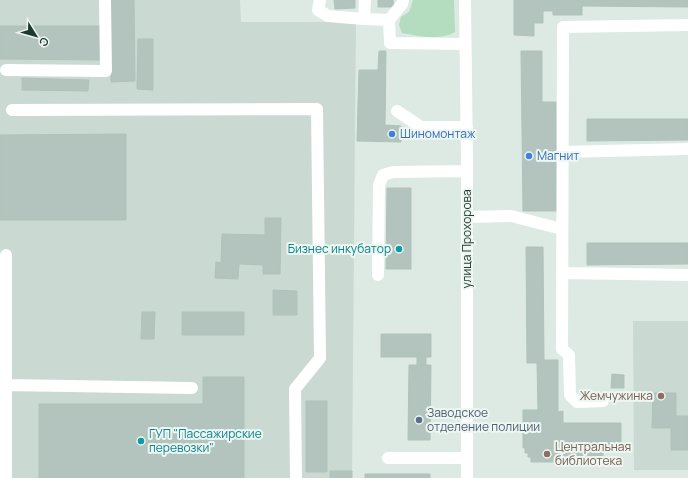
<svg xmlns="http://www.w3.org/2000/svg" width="688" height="478" font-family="Manrope,sans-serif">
<rect width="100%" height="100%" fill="#ddeae4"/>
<!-- built -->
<path fill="#cbd9d3" d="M0 0H240L241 22H356L352 478H0Z
M633 321H688V470H634Z"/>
<!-- green -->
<path fill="#b4dcbf" d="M413 0H454L455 32C440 41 418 36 402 33L399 25 401 17 409 12Z"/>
<!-- building -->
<path fill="#b2c4bd" stroke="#afc3bb" d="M110 0H134L135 81 111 82Z
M334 0H355V8L335 9Z
M378 0H393L394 7H378Z
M514 0H688V7L582 6V15H553V11H543V23H534V36L514 35Z
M0 26H100V60L0 59Z
M138 39H153V90L137 89Z
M379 51H386L385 125 401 126V142L357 141 359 70H378Z
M521 51H542V102H556L557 211H523Z
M22 78 89 80 88 91 22 90Z
M587 119H688V140L587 141Z
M126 134V220H0V135Z
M387 188H411V269H386Z
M265 218H281L280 274H263V265L239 264 238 279 215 278 216 262 221 263 222 234 265 235Z
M587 243H688V264L587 265Z
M526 247H543L544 360H558V412L563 411V423H621V451H603V456H569V462H531V457H528V453H525V448H523V410H538L537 363H527Z
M273 290 297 291V315H273Z
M142 312H155L154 339H141Z
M182 312H244V335H182Z
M381 334H431V357H426V365H417V357H381Z
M409 365H431L430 440H408Z
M612 374 624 375V388H611Z
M203 377H244V478H39V404H203Z
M653 393H676V416H688V450H671V428H652Z
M306 401H327V472H306Z
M330 471H352V478H330Z
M365 474H430V478H365Z"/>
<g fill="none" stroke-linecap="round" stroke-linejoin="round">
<!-- minor -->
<path stroke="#fff" stroke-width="12" d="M320 0 318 10 328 16 364 19
M365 0 364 19 389 20
M403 0 402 4 389 20 390 43 465 44
M465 0 467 160V478
M6 70 106 71 105 0
M12 110 317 109 320 358 295 389 296 478
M397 111 421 127H467
M562 152 688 149
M467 217 511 216 562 229
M6 255V478
M562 273 688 275
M378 275 379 185 383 175 393 172 467 171
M6 385 192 388
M603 401 577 402 570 395 569 355 562 349 563 27 688 25
M388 458H467"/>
</g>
<!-- markers -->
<g fill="#3f7fe0" stroke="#edf6f1" stroke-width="1.5">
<circle cx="392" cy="134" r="4"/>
<circle cx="529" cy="156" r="4"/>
</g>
<g fill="#0f9aa8" stroke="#edf6f1" stroke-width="1.5">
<circle cx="399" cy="249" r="4"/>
<circle cx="141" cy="441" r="4"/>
</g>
<g fill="#8d6e63" stroke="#edf6f1" stroke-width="1.5">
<circle cx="661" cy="396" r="4"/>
<circle cx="547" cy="454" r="4"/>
</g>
<circle fill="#5c6f8a" stroke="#edf6f1" stroke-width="1.5" cx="419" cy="420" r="4"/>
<g text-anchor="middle" stroke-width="4" stroke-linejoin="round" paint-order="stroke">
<!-- shop labels -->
<g font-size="12" fill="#366cbe" stroke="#edf6f1" text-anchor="start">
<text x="400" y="138">Шиномонтаж</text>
<text x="537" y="160">Магнит</text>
</g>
<!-- street labels -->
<g font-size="12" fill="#1e3932" stroke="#edf6f1">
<text transform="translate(467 239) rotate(-90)" y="4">улица Прохорова</text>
</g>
<!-- culture labels -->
<g font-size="12" fill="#0d838f" stroke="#edf6f1" text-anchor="end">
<text x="391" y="253">Бизнес инкубатор</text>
<text x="149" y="438" text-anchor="start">ГУП "Пассажирские<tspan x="149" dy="14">перевозки"</tspan></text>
</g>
<!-- education labels -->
<g font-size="12" fill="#785e54" stroke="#edf6f1" text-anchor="end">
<text x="653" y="400">Жемчужинка</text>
<text x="555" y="451" text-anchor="start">Центральная<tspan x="555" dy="14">библиотека</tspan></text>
</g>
<!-- service labels -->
<g font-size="12" fill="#4e5e75" stroke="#edf6f1" text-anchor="start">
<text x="427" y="417">Заводское<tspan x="427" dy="14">отделение полиции</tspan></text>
</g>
</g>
<!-- north arrow -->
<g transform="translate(36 36) rotate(127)" stroke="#edf6f1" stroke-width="3" paint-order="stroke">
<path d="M0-3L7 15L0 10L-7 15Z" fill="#1e3932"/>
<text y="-6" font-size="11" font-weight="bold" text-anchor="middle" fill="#1e3932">С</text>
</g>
</svg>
